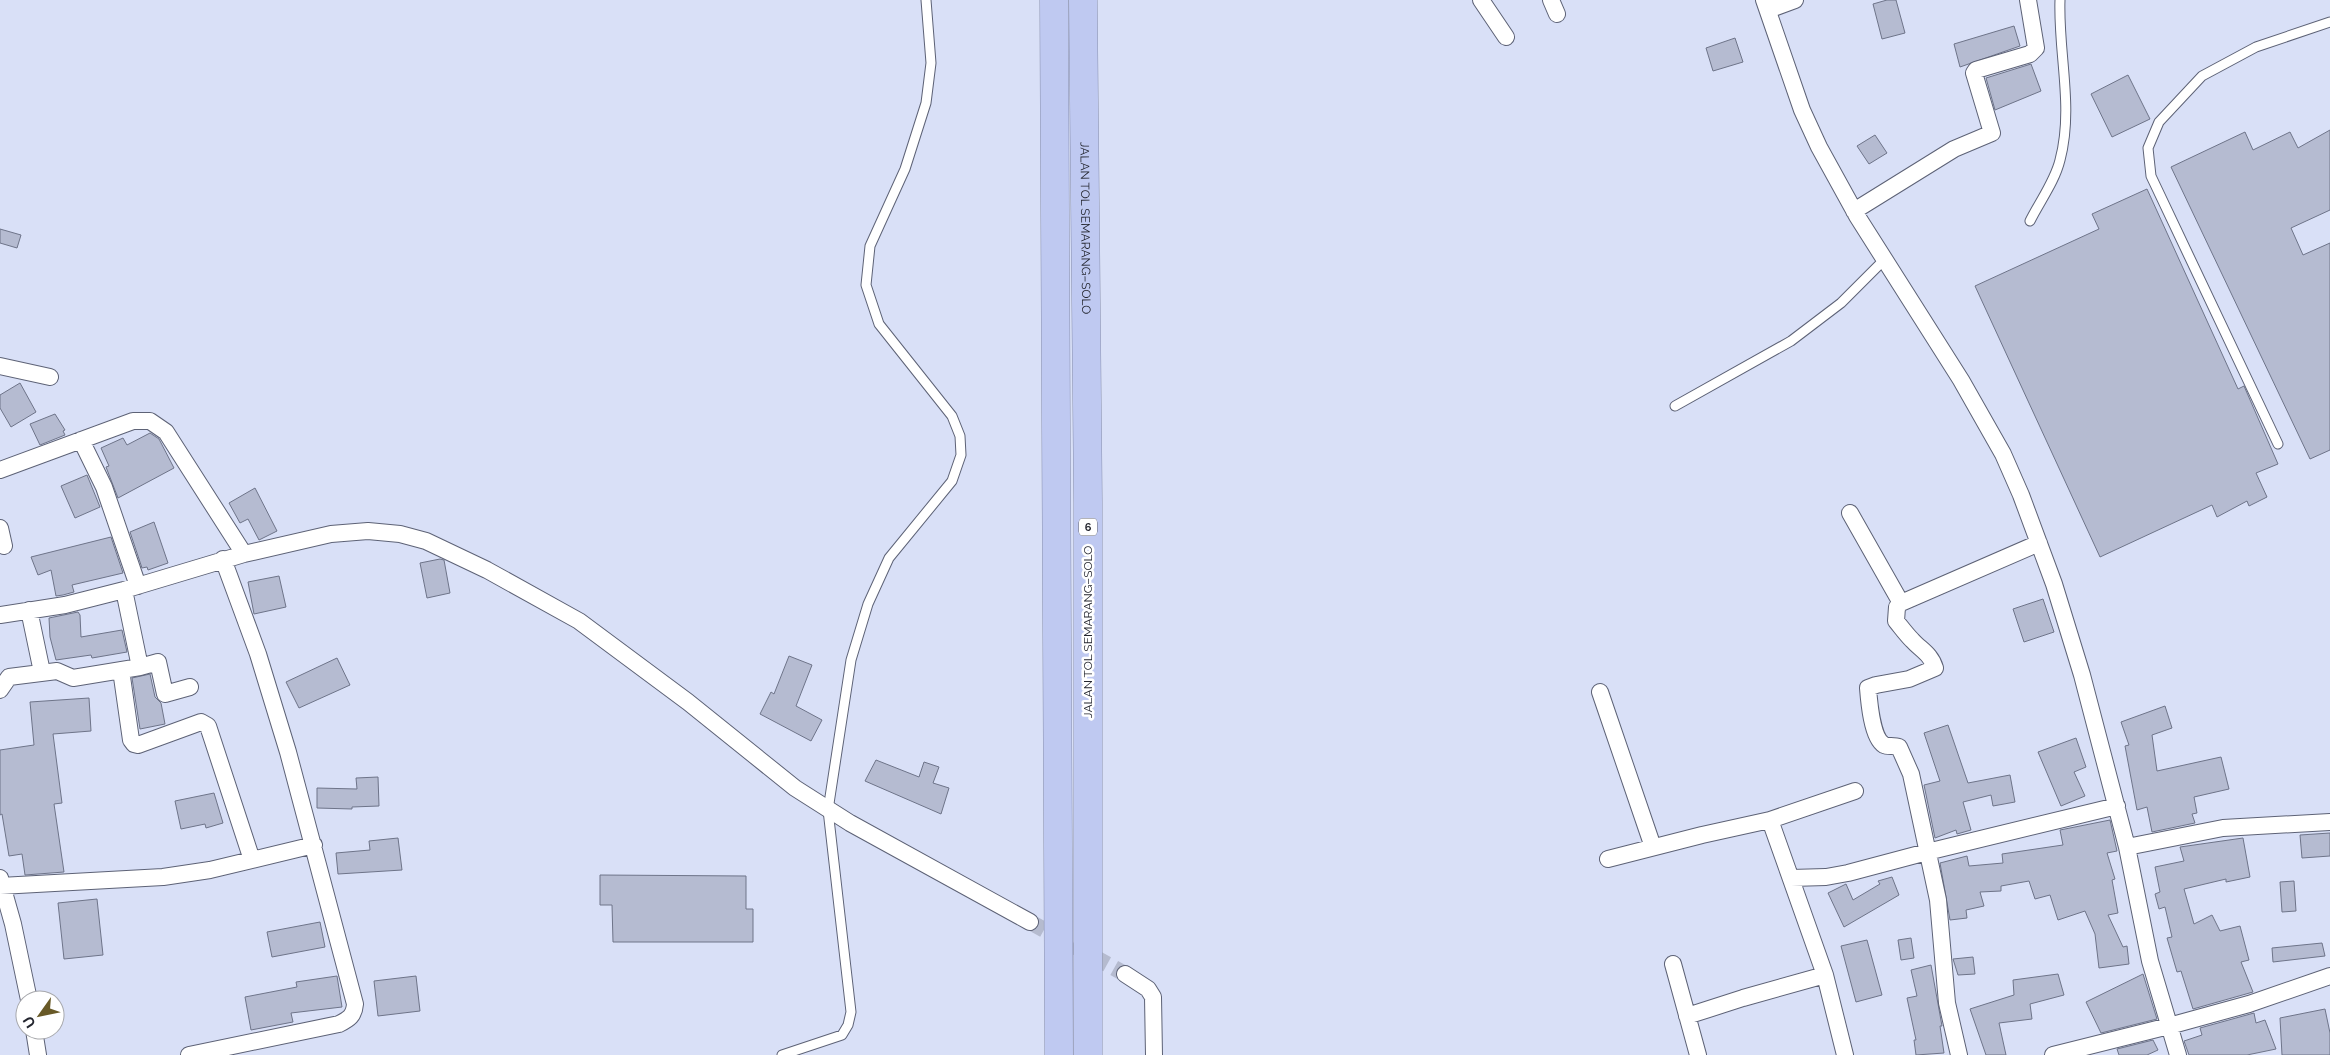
<svg xmlns="http://www.w3.org/2000/svg" width="2330" height="1055" font-family="Raleway,sans-serif">
<rect width="100%" height="100%" fill="#d9e0f7"/>
<!-- building -->
<path fill="#b5bbd1" stroke="#6e7489" d="M1887 0H1896L1905 33 1882 39 1873 4Z
M2014 26 2020 46 1960 67 1954 44Z
M1735 38 1743 62 1713 71 1706 48Z
M2031 64 2041 91 1995 110 1986 78Z
M2128 75 2150 119 2112 137 2091 94Z
M2330 130V210L2291 228 2303 255 2330 243V450L2310 459 2171 167 2245 132 2253 150 2290 132 2298 148Z
M1875 135 1887 153 1869 164 1857 146Z
M2147 189 2238 389 2244 386 2278 464 2256 473 2267 497 2249 506 2247 501 2217 517 2212 505 2100 557 1975 286 2099 229 2092 214Z
M0 229 21 235 17 248 0 243Z
M20 383 36 412 11 427 0 408V395Z
M55 414 65 430 63 431 65 435 40 445 30 424Z
M150 433 159 439 174 468 118 498 106 467 109 466 101 448 123 438 127 445Z
M87 475 100 507 75 518 61 486Z
M255 488 277 531 259 540 248 519 240 523 229 503Z
M154 522 168 563 148 570 147 567 142 568 130 532Z
M111 537 123 573 72 585 74 592 63 595 56 596 51 570 38 575 31 557Z
M440 559 444 560 450 593 427 598 420 563Z
M279 576 286 607 254 614 248 582Z
M2043 599 2054 632 2024 642 2013 609Z
M78 612 80 615 81 637 122 630 127 652 92 658 91 655 56 660 50 637 49 618Z
M789 656 812 665 796 706 822 720 811 741 760 714 771 692 774 694Z
M337 658 350 685 299 708 286 682Z
M150 674 155 697 161 703 165 724 140 729 132 678Z
M89 698 91 731 53 734 62 803 54 804 64 872 25 875 22 854 9 856 2 814 0 815V750L34 745 30 702Z
M2165 706 2172 728 2152 735 2157 771 2221 757 2229 789 2194 797 2197 813 2192 814 2195 823 2152 832 2147 807 2137 810 2125 746 2129 745 2121 722Z
M1948 725 1968 783 2010 775 2015 802 1993 806 1991 795 1963 802 1971 830 1957 834 1956 830 1935 838 1924 785 1940 781 1924 733Z
M2076 738 2086 767 2074 772 2085 796 2061 806 2038 752Z
M876 760 919 777 924 762 939 767 933 783 949 788 941 814 865 781Z
M378 777 379 806 352 807V809L317 808V788L357 789 356 778Z
M214 793 223 823 206 828 205 824 181 829 175 801Z
M2110 820 2117 851 2107 853 2115 879 2112 880 2118 913 2108 915 2123 947 2127 946 2129 964 2099 968 2095 934 2085 911 2058 920 2050 895 2035 899 2029 881 2001 886V891L1980 892 1984 906 1966 910 1967 918 1950 920 1940 863 1967 856 1969 866 2003 863 2002 854 2063 845 2060 830Z
M2330 833V856L2302 858 2300 835Z
M398 838 402 870 338 874 336 853 370 850 369 841Z
M2243 838 2250 877 2226 882V879L2184 889 2194 924 2212 915 2220 931 2240 926 2249 960 2241 962 2253 992 2193 1009 2181 971 2177 972 2167 938 2172 937 2165 907 2159 909 2155 894 2160 892 2155 867 2184 861 2180 847Z
M600 875 746 876V909H753V942H613L612 905H600Z
M1892 877 1899 895 1844 927 1828 893 1846 884 1853 900 1880 884 1878 881Z
M2294 881 2296 911 2282 912 2280 882Z
M97 899 103 955 64 959 58 903Z
M320 922 325 947 272 957 267 932Z
M1911 938 1914 958 1901 960 1898 940Z
M1867 940 1882 995 1856 1002 1841 946Z
M2322 943 2325 956 2273 962 2272 948Z
M1973 957 1975 974 1958 975 1953 959Z
M1931 965 1942 1026H1940L1944 1053 1916 1055 1914 1040H1916L1907 998 1917 996 1911 970Z
M2058 974 2064 995 2030 1004 2032 1019 1999 1023 2006 1055H1986L1970 1009 2014 995 2013 980Z
M2143 974 2157 1019 2101 1033 2086 1002Z
M337 976 342 1007 291 1013 293 1022 251 1030 245 997 297 987 296 982Z
M416 976 420 1011 378 1016 374 981Z
M2325 1009 2330 1033V1055H2282L2280 1018Z
M2254 1013 2256 1023 2265 1020 2276 1049 2247 1055H2189L2184 1041 2202 1035 2200 1028Z
M2153 1040 2158 1050 2147 1055H2119L2117 1049Z"/>
<g fill="none" stroke-linecap="round" stroke-linejoin="round">
<!-- street-tunnel -->
<path stroke="#b5bbcf" stroke-width="16" stroke-dasharray="16 8" stroke-linecap="butt" d="M1030 922 1125 974"/>
<!-- lane casing -->
<g stroke="#5d6276" stroke-width="11">
<path id="lane" d="M2030 221C2040 201 2055 181 2060 160 2074 107 2058 53 2060 0
M1675 406 1791 341 1841 303 1884 260
M2278 444 2151 176 2148 148 2159 122 2202 76 2256 47 2330 22
M782 1055 842 1035 848 1025 851 1012 828 810 851 660 868 604 889 558 952 481 961 455 960 436 952 416 879 324 866 285 870 246 905 169 926 103 931 63 926 0"/>
</g>
<!-- street casing -->
<g stroke="#5d6276" stroke-width="18">
<path id="street" d="M1481 0 1506 37
M1551 0 1557 14
M1764 0 1802 110 1819 147 1857 216 1961 380 2003 454 2021 495 2054 584 2082 675 2127 847 2150 961 2178 1055
M1768 10 1795 0
M1854 211 1954 149 1992 133 1974 73 1976 70 2030 54 2036 48 2028 0
M0 366 50 377
M81 440 104 487 138 586
M0 470 133 421H150L166 432 244 554
M1850 513 1901 603
M0 528 4 546
M29 610 42 672
M0 615 65 605 124 590 244 554 331 534 368 531 400 534 426 541 487 570 579 621 688 702 795 788 850 823 1030 922
M140 667 158 662 165 694 190 687
M121 670 131 740 134 744 138 745 201 722 208 726 252 860
M0 690 9 677 57 671 73 678 140 667 124 590
M1600 692 1653 847
M1770 820 1855 791
M2127 847 2223 828 2330 822
M1608 859 1702 835 1770 820 1825 975 1845 1055
M0 878 13 924 29 1000
M1791 878 1826 877 1848 873 1927 852 2117 806
M0 886 163 877 210 870 314 845
M1673 964 1698 1055
M1125 974 1148 989 1153 997 1154 1055
M1687 1016 1743 998 1825 975
M34 1030 38 1055
M189 1055 339 1024C349 1019 354 1016 355 1004L288 752 258 654 223 559
M1959 1055 1947 1003 1938 900 1911 774 1899 747C1894 745 1888 747 1884 745 1872 738 1869 701 1868 688L1876 685 1909 679 1935 668C1931 654 1921 650 1912 640 1906 634 1901 627 1896 621L1897 607 1901 603 2039 543
M2053 1055 2169 1026 2249 1004 2330 976"/>
</g>
<!-- highway casing -->
<g stroke="#8990ad" stroke-width="29">
<g id="highway">
<path d="M1054 0 1059 1055"/>
<path id="s1" d="M1083 0 1088 502V1055"/>
</g>
</g>
<!-- lane -->
<use href="#lane" stroke="#fff" stroke-width="9"/>
<!-- street -->
<use href="#street" stroke="#fff" stroke-width="16"/>
<!-- highway -->
<use href="#highway" stroke="#bfc9f1" stroke-width="28"/>
</g>
<g text-anchor="middle" stroke-width="5" stroke-linejoin="round" paint-order="stroke">
<!-- shield labels -->
<rect fill="#fff" stroke="#66676d" stroke-width="1" x="1079" y="518.5" width="18" height="17" rx="4"/>
<g font-size="11" font-weight="bold" fill="#24262f">
<text x="1088" y="531">6</text>
</g>
<!-- street labels -->
<g font-size="12" fill="#24262f" stroke="#fff">
<text dy="4" stroke="none"><textPath href="#s1" startOffset="228">JALAN TOL SEMARANG–SOLO</textPath></text>
<text transform="translate(1088 632) rotate(-90)" y="4">JALAN TOL SEMARANG–SOLO</text>
</g>
</g>
<!-- north arrow -->
<g transform="translate(40 1015) rotate(237)"><circle r="24" fill="#ffffff" stroke="#a7a8ac"/>
<path d="M0-4L9 19L0 12L-9 19Z" fill="#685927"/>
<text y="-8" font-size="14" font-weight="bold" text-anchor="middle" fill="#24262f">U</text>
</g>
</svg>
